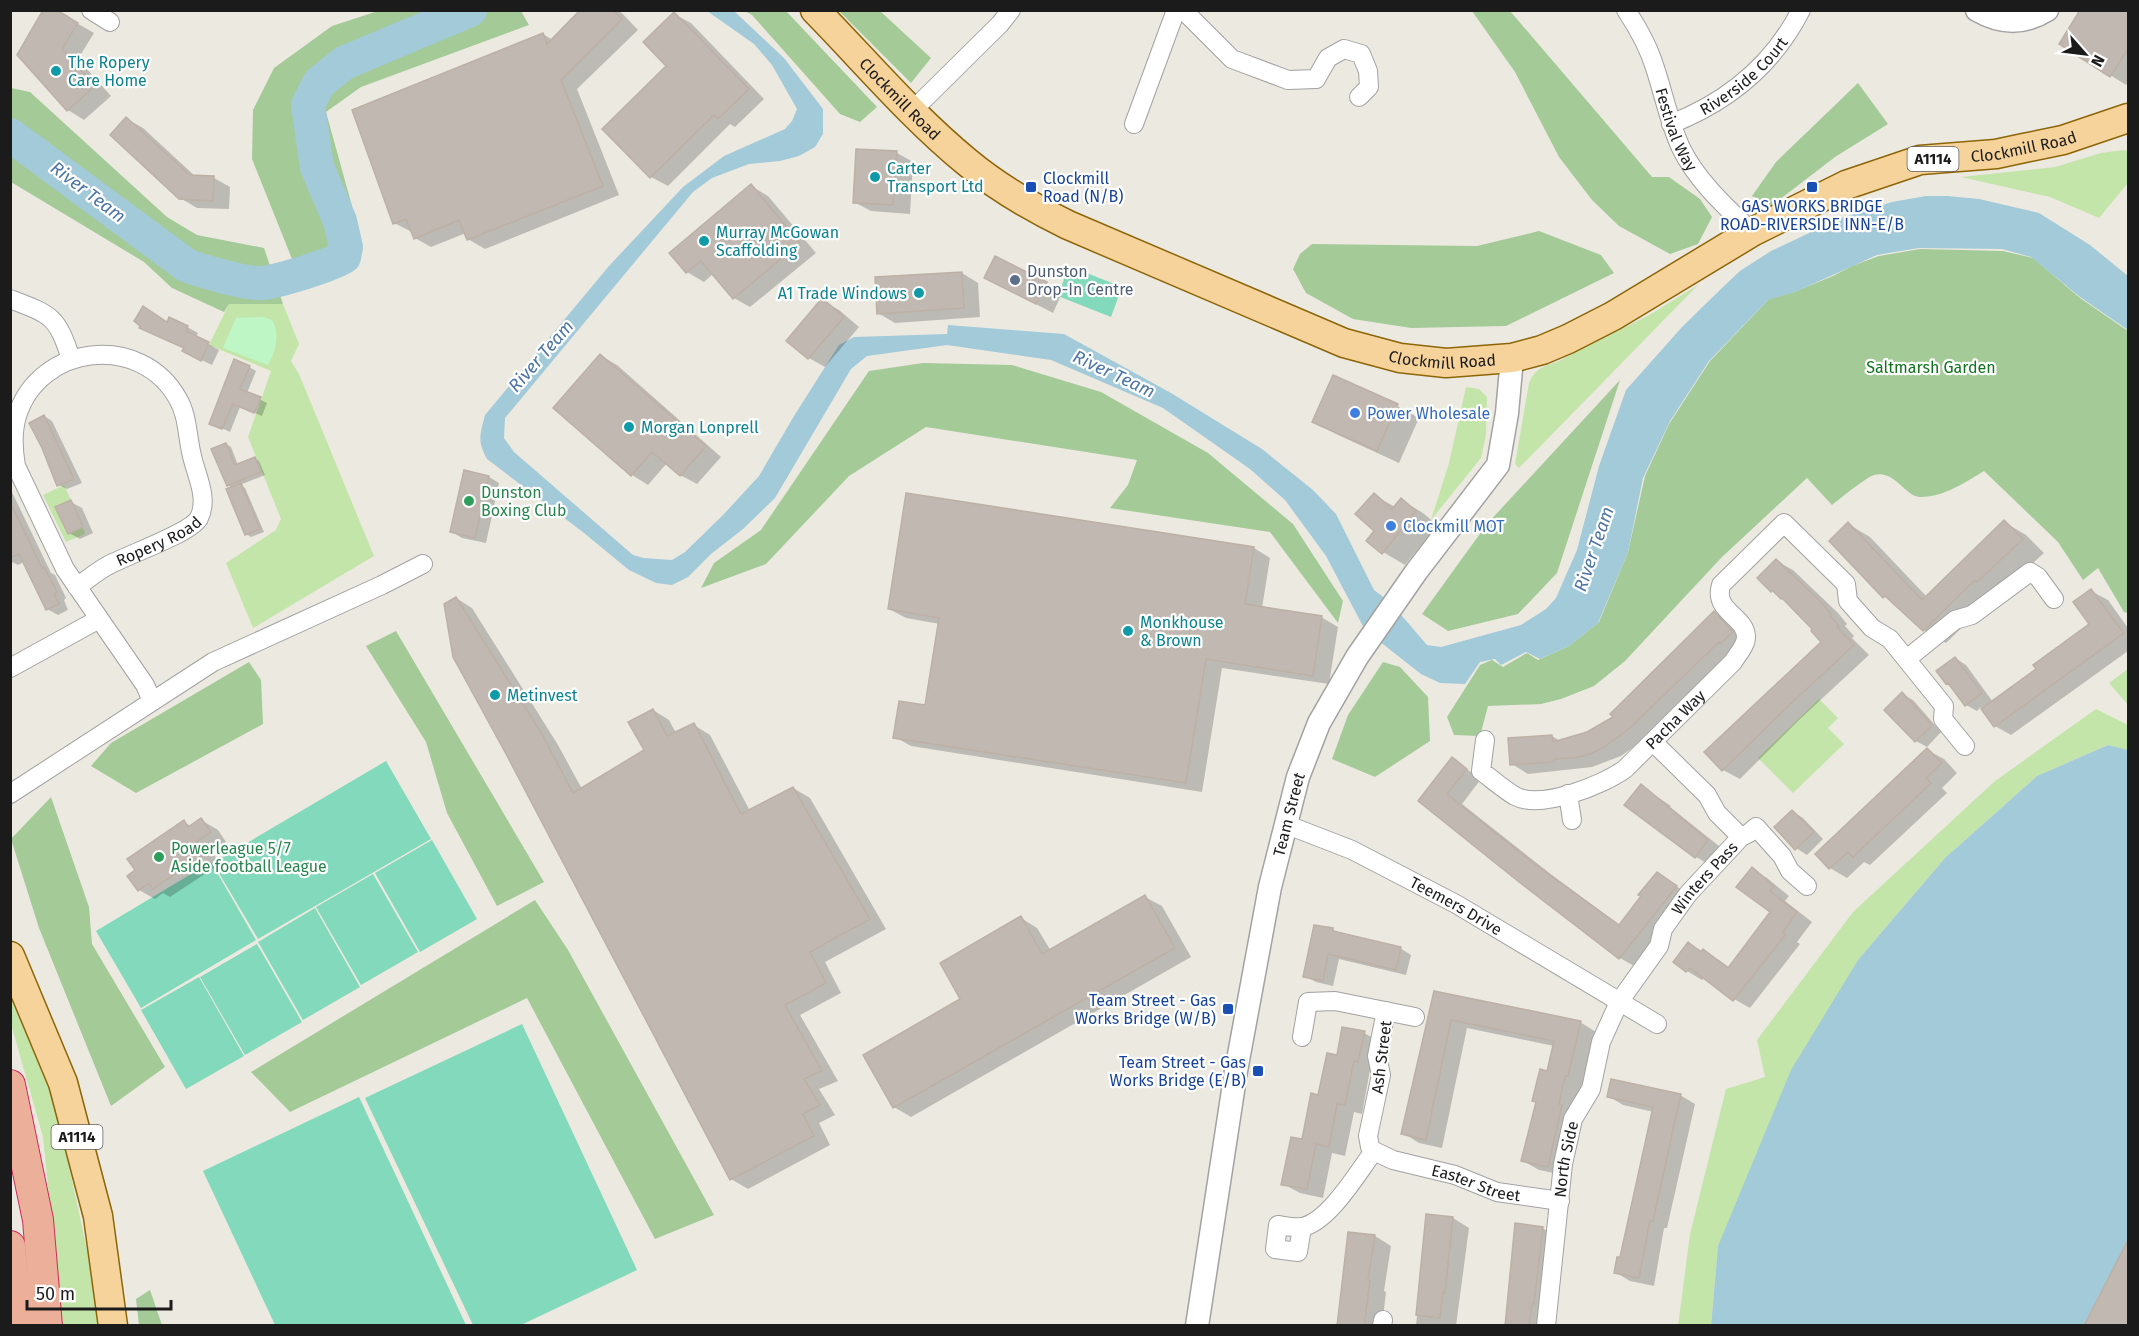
<svg xmlns="http://www.w3.org/2000/svg" width="2139" height="1336" font-family="'Fira Sans',sans-serif">
<rect width="100%" height="100%" fill="#ece9e1"/>
<!-- grass -->
<path fill="#c4e5a9" d="M2123 150 2128 151V183L2099 218 2050 197 1961 177 2055 167 2101 153Z
M1698 285 1519 468 1515 464 1529 383C1535 369 1543 366 1557 362L1651 314Z
M229 304H283L299 344 291 361 299 374 374 556 253 628 226 563 276 530 281 519 248 437 271 371 209 345Z
M1466 387 1479 389 1487 397 1486 435 1481 458 1431 520 1449 463Z
M64 485 71 500 56 508 67 534 83 527 85 534 66 542 43 495Z
M2128 669V705L2109 683Z
M1819 699 1838 718 1828 728 1844 744 1793 793 1758 758Z
M2096 709 2128 725V750L2108 745 2037 776 1945 858 1858 960 1718 1246 1711 1325 1678 1326 1690 1234 1726 1089 1765 1077 1757 1040 1853 912 1995 781Z
M10 994 52 1087 87 1250 99 1325H62L43 1137 11 1024Z"/>
<!-- forest -->
<path fill="#a4ca98" d="M381 10 521 11 529 25 361 87 326 112 352 206 334 253 304 289 252 159 253 110 274 68 332 26Z
M745 11H786L877 107 860 122 840 114 752 15Z
M839 11H880L931 58 911 83Z
M1472 11H1510L1652 177H1669L1700 199 1712 217 1698 244 1670 254 1619 226 1592 200 1559 157 1515 72Z
M1858 83 1888 124 1835 157 1771 206 1752 196 1776 162Z
M11 88 30 92 167 217 197 235 264 248 283 304H229L224 312 172 288 144 262 11 182Z
M1539 231 1601 255 1614 273 1506 326 1411 328 1353 319 1306 293 1293 269 1300 254 1312 244 1477 246Z
M1920 249 2003 251 2033 258 2080 298 2128 331V613L2124 612 2098 568 2083 580 2058 542 1984 471C1966 482 1942 498 1919 497 1904 495 1895 470 1874 475 1865 478 1841 498 1832 505L1807 478 1722 557 1625 661 1594 686 1561 699 1541 704 1488 706 1480 736 1454 735 1447 717 1480 665 1492 660 1503 667 1527 653 1538 660 1569 646 1599 622 1628 552 1645 476 1669 424 1710 361 1769 299 1794 292 1833 276 1852 266 1879 256Z
M923 363 1012 365 1101 392 1208 453 1293 524 1343 601 1338 623 1270 532 1110 508 1128 485 1137 460 926 427 849 476 766 564 701 588 714 563 761 530 869 371Z
M1620 380 1557 573 1518 614 1448 631 1422 614 1487 524Z
M396 631 544 882 497 906 447 813 426 742 366 646Z
M249 662 261 680 263 724 136 793 91 766 111 743Z
M1383 662 1400 667 1428 697 1430 741 1375 777 1332 759 1348 715Z
M51 797 89 907 92 944 165 1067 111 1106 39 928 11 839Z
M535 900 568 950 714 1215 655 1239 527 998 290 1112 251 1072Z
M150 1290 162 1325H139L136 1299Z"/>
<!-- park -->
<path fill="#bff6c6" d="M263 317 272 320C280 334 276 351 268 365L223 348 236 318Z"/>
<!-- pitch -->
<path fill="#82d9bb" d="M1069 266 1122 287 1111 317 1058 296Z
M386 761 431 839 258 939 213 863Z
M432 840 477 919 420 952 375 873Z
M211 862 256 940 141 1008 96 931Z
M373 874 418 952 361 985 316 907Z
M315 908 360 987 303 1020 258 942Z
M257 944 302 1022 245 1055 200 977Z
M199 977 244 1056 186 1089 141 1010Z
M522 1024 637 1270 521 1325H473L365 1098Z
M359 1097 466 1325H275L203 1171Z"/>
<!-- water -->
<path fill="#a3cad9" d="M707 11H734L784 58 823 109V134L815 147 799 156 780 161 749 164 712 178 693 192 505 418 504 438 514 452 633 555 644 558 672 560 685 552 724 514 759 476 794 416 839 345 854 337 947 334 948 325 1064 334 1171 393 1262 449 1313 490 1336 514 1374 590 1390 602 1427 645 1441 647 1521 625 1546 609 1556 598 1577 550 1599 466 1626 390 1682 327 1724 286 1740 271 1771 251 1839 219 1892 202 1926 196H1947L1979 199 2039 213 2090 245 2128 276V330L2080 297 2031 257 2002 249 1919 248 1877 255 1795 292 1768 300 1709 361 1670 421 1643 478 1628 552 1598 623 1569 646 1540 659 1526 652 1501 665 1495 659 1480 662 1465 684 1440 683 1421 674 1365 630 1326 556 1285 500 1250 469 1163 408 1051 360 947 345 867 356 851 369 775 498 743 529 711 554 688 577 672 585 656 583 629 570 584 533 487 459C477 441 480 435 485 415L609 266 683 187 724 156 785 129 792 121 797 109 772 65 754 44Z
M2108 745 2128 750V1325L1711 1326 1718 1246 1791 1070 1858 960 1945 858 2037 776Z"/>
<!-- shadow -->
<path fill="#0003" d="M54 10 94 33 78 59 111 96 84 120 68 110Z
M582 10H619L638 30 577 89 619 195 485 249 468 239 466 233 431 247 415 238 412 232 394 223 543 34 553 40Z
M2082 10H2128V81L2126 85 2061 44Z
M674 14 691 23 764 99 735 127 730 124 668 186 651 177 669 66Z
M127 119 143 128 196 177 214 178 230 187 229 209 197 208 180 198Z
M897 153 913 162 910 214 871 211 854 202Z
M751 186 768 196 816 253 750 307 734 298 714 273 704 282 687 272 671 253Z
M962 273 978 283 980 317 895 323 878 313Z
M986 278 1046 283 1062 293 1053 313Z
M822 300 839 310 859 327 825 367 809 358Z
M168 323 187 327 198 333 196 337 219 350 212 365 195 357 185 348Z
M601 356 617 365 721 457 697 484 680 475 667 463 648 485 632 475 555 408Z
M249 367 256 371 247 393 267 403 262 416 240 407 230 432 211 423Z
M1334 377 1397 406 1419 418 1399 463 1336 434 1314 422Z
M44 416 52 421 82 483 67 489 59 485Z
M226 444 231 447 238 465 255 458 259 461 265 475 240 485 245 488 264 532 251 537 246 534 233 488 228 485Z
M489 477 499 483 486 543 462 538 452 532Z
M10 488 51 573 55 575 66 598 64 600 68 610 58 615 47 609 24 562 18 565 10 561Z
M1374 495 1395 507 1401 500 1423 513 1437 525 1405 565 1383 552 1376 531Z
M71 502 82 508 93 533 80 539 69 533Z
M2004 522 2026 535 2044 553 2000 593 1998 592 1946 643 1924 630 1895 603 1884 596 1848 524 1870 537 1927 597Z
M1254 548 1270 558 1262 608 1321 617 1338 627 1329 684 1222 668 1202 792 911 746 895 737 927 707 940 624 906 618 889 609Z
M1776 561 1793 570 1838 613 1847 624 1845 626 1854 636 1852 638 1869 655 1800 719 1740 779 1723 770 1706 752 1823 642 1815 629 1778 594 1771 590Z
M2091 591 2108 600 2128 628V651L2011 735 1995 726 1981 707 1977 711 1966 705 1953 687 1947 683 1955 658 1966 665 1993 702 2038 669 2091 624Z
M456 598 472 608 558 745 582 789 646 750 653 710 669 720 676 733 694 725 710 735 750 811 793 788 810 798 886 929 825 962 841 993 800 1015 838 1081 819 1089 835 1115 819 1123 830 1145 748 1189 731 1179Z
M1715 613 1731 623 1748 642 1646 738 1621 756 1592 767 1528 774 1512 764 1552 736 1560 741 1587 734 1616 717Z
M1902 694 1913 700 1941 732 1927 747 1916 741Z
M1927 750 1944 759 1957 773 1942 788 1947 793 1870 865 1864 862 1847 878 1830 868 1817 854Z
M1452 759 1481 779 1462 804 1552 875 1621 926 1658 874 1691 896 1636 967 1620 958 1520 881 1420 800Z
M1641 786 1671 806 1670 807 1724 850 1712 866 1696 857Z
M1793 812 1803 818 1823 839 1807 855 1796 848Z
M201 820 218 830 226 842 212 852 220 864 170 897 163 893 155 899 139 890 184 822 192 827Z
M1752 869 1767 878 1789 896 1785 901 1812 922 1797 942 1800 944 1750 1008 1734 999 1705 977 1702 980 1687 971 1689 944 1719 960 1730 968 1772 912Z
M1145 897 1162 906 1191 957 911 1117 894 1107 865 1055 963 1000 1021 918 1037 928 1051 951Z
M1333 930 1341 935 1400 948 1411 955 1406 975 1339 959 1333 986 1316 982 1305 976Z
M1436 993 1580 1022 1596 1032 1585 1085 1582 1084 1575 1115 1564 1175 1539 1170 1523 1161 1554 1046 1467 1028 1442 1148 1419 1143 1403 1133Z
M1364 1033 1381 1042 1375 1071 1370 1070 1362 1114 1354 1112 1345 1156 1332 1153 1323 1198 1300 1193 1283 1184 1303 1141 1319 1096 1338 1056Z
M1680 1095 1695 1104 1667 1228H1664L1654 1286 1630 1281 1615 1272 1622 1259 1654 1112 1623 1105 1608 1096Z
M1427 1216 1453 1218 1469 1228 1456 1326H1416Z
M1542 1228 1559 1238 1547 1326H1507Z
M1375 1236 1391 1246 1384 1291 1386 1292 1382 1326H1339Z
M2128 1243V1326H2085Z"/>
<g fill="none" stroke-linecap="round" stroke-linejoin="round">
<!-- river -->
<path stroke="#a3cad9" stroke-width="34" d="M10 135 186 265C201 271 249 285 264 283 282 280 329 266 344 257L346 247 340 221 317 167 308 105 319 83 344 63 470 10"/>
</g>
<!-- building -->
<path fill="#c1b8b1" stroke="#bdb0a5" stroke-width="1.5" d="M43 10H57L78 23 62 49 95 86 67 111 17 55Z
M580 10H613L622 19 561 80 603 186 467 240 459 220 414 239 406 219 393 224 352 110 543 33 547 44Z
M2080 10H2128V49L2110 77 2059 44Z
M674 12 749 89 718 119 714 115 650 178 602 129 666 66 643 42Z
M126 117 190 175 214 176 213 201 179 199 110 135Z
M856 149 897 151 893 205 853 203Z
M751 184 800 243 733 299 701 261 686 273 669 253Z
M995 256 1047 282 1036 304 984 278Z
M962 272 964 308 877 314 875 277Z
M822 298 844 317 808 359 786 341Z
M143 306 167 322 169 317 188 326 186 331 209 342 201 361 182 351 184 348 139 328 140 326 134 321Z
M600 354 706 446 680 476 652 452 631 476 553 408Z
M234 359 250 366 240 389 261 397 254 413 233 404 222 429 209 424Z
M1333 375 1398 404 1377 451 1312 422Z
M44 415 74 479 57 486 42 448 29 423Z
M226 443 235 465 255 457 261 472 227 486 211 449Z
M464 470 489 476 475 538 450 532Z
M241 483 260 529 245 535 226 489Z
M906 493 1254 547 1245 604 1322 616 1313 676 1206 659 1186 783 893 738 899 701 925 705 939 618 888 609Z
M1374 493 1392 509 1401 498 1416 511 1382 554 1366 541 1374 531 1355 514Z
M71 500 83 527 68 534 55 507Z
M10 502 42 568 44 567 57 592 54 594 59 604 46 610 19 554 10 558Z
M2004 520 2023 539 1977 582 1975 580 1923 631 1885 596 1883 598 1829 541 1848 522 1922 600Z
M1776 559 1821 602 1831 614 1830 616 1839 626 1837 627 1854 645 1784 710 1722 771 1704 752 1821 642 1811 631 1812 629 1782 598 1781 599 1772 590 1771 592 1757 578Z
M2091 589 2124 633 1994 727 1981 709 2036 669 2033 665 2089 624 2073 602Z
M456 597 542 734 573 793 644 750 628 722 653 709 667 736 694 723 741 814 793 787 870 919 810 952 826 983 785 1005 822 1071 804 1079 820 1105 803 1114 814 1136 730 1180 505 752 453 657 444 604Z
M1714 611 1733 632 1720 644 1719 642 1629 729 1604 747 1590 754 1574 758 1554 759V762L1510 765 1508 738 1552 735 1553 742 1587 732 1613 717 1610 714Z
M1955 657 1982 693 1965 706 1948 683 1946 684 1936 671Z
M1902 692 1932 725 1915 742 1884 710Z
M1927 748 1942 763 1926 778 1931 783 1853 857 1848 852 1829 869 1815 854Z
M1452 757 1467 769 1447 794 1536 865 1619 925 1641 896 1638 895 1657 872 1677 886 1619 959 1519 882 1418 801Z
M1641 784 1708 840 1695 858 1624 805Z
M1792 810 1814 832 1795 850 1774 827Z
M201 818 211 832 196 842 204 854 153 889 149 883 138 891 127 876 135 870 127 859 184 820 188 827Z
M1752 867 1774 886 1770 891 1797 912 1783 932 1786 934 1733 1001 1690 968 1686 972 1673 962 1688 942 1701 952 1703 949 1728 968 1770 912 1736 887Z
M1145 895 1175 948 893 1108 863 1055 960 999 940 963 1021 916 1042 954Z
M1314 925 1333 928V931L1401 947 1396 970 1328 954 1323 981 1303 977Z
M1434 991 1581 1021 1568 1076H1565L1559 1104 1562 1105 1548 1167 1521 1161 1536 1102 1532 1101 1540 1069 1547 1071 1554 1041 1451 1020 1426 1140 1401 1134Z
M1342 1027 1365 1031 1358 1062 1354 1061 1345 1105 1337 1104 1329 1147 1316 1144 1307 1189 1281 1185 1291 1137 1302 1139 1311 1093 1318 1095 1327 1053 1337 1055Z
M1611 1079 1681 1094 1653 1221 1650 1220 1639 1278 1614 1273 1617 1257H1620L1653 1107 1607 1097Z
M1426 1214 1453 1217 1445 1293 1443 1292 1440 1318 1416 1315Z
M1515 1223 1543 1227 1534 1304H1532L1529 1326H1505Z
M1348 1232 1375 1235 1368 1280 1370 1281 1364 1326H1337Z
M2128 1240V1326H2084Z"/>
<g fill="none" stroke-linecap="round" stroke-linejoin="round">
<!-- minor casing -->
<g stroke="#a2a2a2" stroke-width="20">
<g id="minor">
<path d="M91 10 110 22"/>
<path d="M1183 10 1232 59 1288 80 1316 79 1328 58 1344 49 1361 54 1368 71 1369 87 1359 97"/>
<path id="s1" d="M1626 10C1638 28 1649 48 1655 68 1664 95 1669 122 1681 148 1697 181 1726 207 1752 232"/>
<path d="M912 111 1000 24 1011 10"/>
<path d="M1134 124 1176 10"/>
<path id="s2" d="M1671 124C1727 102 1773 65 1801 10"/>
<path d="M10 299C52 315 57 316 71 359"/>
<path id="s3" d="M77 587C87 580 96 572 107 566 126 555 190 534 199 518 209 498 196 475 192 456 187 436 188 416 178 399 141 332 39 344 17 416 12 433 13 449 16 466L65 569 145 685 152 701"/>
<path d="M1908 658 1955 620 1972 615 2030 572 2038 577 2054 599"/>
<path d="M10 668 99 619"/>
<path id="s4" d="M1485 740 1481 771C1492 779 1503 789 1515 796 1541 810 1603 785 1625 769L1733 662C1737 655 1746 646 1746 637 1746 616 1713 612 1721 585L1784 523 1846 584 1848 601 1872 628 1890 639 1944 706 1943 719 1965 746"/>
<path d="M1653 742 1707 795 1717 813 1741 837"/>
<path d="M10 794 213 662 382 585 423 564"/>
<path d="M1568 794 1572 820"/>
<path id="s5" d="M1285 824 1352 850 1456 904 1657 1024"/>
<path id="s6" d="M1386 1011 1377 1056 1381 1075 1368 1136 1370 1147 1374 1151 1393 1160 1455 1175 1497 1192 1560 1201"/>
<path d="M1302 1037 1308 1002 1335 1001 1415 1017"/>
<path d="M1302 1227 1298 1252 1275 1249 1278 1225C1285 1226 1295 1228 1302 1227 1329 1222 1358 1172 1374 1151"/>
<path d="M1382 1326 1383 1320"/>
<path id="s7" d="M1546 1326 1563 1164 1573 1119 1591 1089 1601 1042 1619 1002 1659 946 1663 929 1688 894 1741 837 1749 833 1756 827 1782 856 1790 871 1807 886"/>
</g>
</g>
<!-- tertiary casing -->
<g stroke="#a2a2a2" stroke-width="25">
<g id="tertiary">
<path d="M1977 10C2001 24 2023 25 2047 10"/>
<path id="s8" d="M1197 1326 1236 1071 1270 887 1298 777 1319 723 1357 657 1416 572 1498 465 1507 413 1512 358"/>
</g>
</g>
<!-- primary casing -->
<g stroke="#8c6507" stroke-width="31">
<g id="primary">
<path id="s9" d="M815 10C865 61 912 117 967 162 997 187 1033 208 1068 225L1344 343 1400 358 1446 363 1512 358 1542 350 1568 339 1613 316 1752 232 1846 185 1920 160 1996 154 2024 148 2063 140 2128 118"/>
<path d="M10 956 63 1083 98 1216 113 1326"/>
</g>
</g>
<!-- trunk casing -->
<g stroke="#cd2c5c" stroke-width="32">
<path id="trunk" d="M10 1085 38 1220 47 1326
M10 1246 17 1326"/>
</g>
<!-- minor -->
<use href="#minor" stroke="#fff" stroke-width="18"/>
<!-- tertiary -->
<use href="#tertiary" stroke="#fff" stroke-width="22"/>
<!-- primary -->
<use href="#primary" stroke="#f7d39c" stroke-width="28"/>
<!-- trunk -->
<use href="#trunk" stroke="#ecb09a" stroke-width="30"/>
</g>
<!-- markers -->
<g fill="#0f9aa8" stroke="#fff" stroke-width="2">
<circle cx="56" cy="71" r="6"/>
<circle cx="875" cy="177" r="6"/>
<circle cx="704" cy="241" r="6"/>
<circle cx="919" cy="293" r="6"/>
<circle cx="629" cy="427" r="6"/>
<circle cx="1128" cy="631" r="6"/>
<circle cx="495" cy="695" r="6"/>
</g>
<g fill="#1a4fb4" stroke="#fff" stroke-width="2">
<rect x="1025" y="181" width="12" height="12" rx="3"/>
<rect x="1806" y="181" width="12" height="12" rx="3"/>
<rect x="1222" y="1003" width="12" height="12" rx="3"/>
<rect x="1252" y="1065" width="12" height="12" rx="3"/>
</g>
<circle fill="#5c6f8a" stroke="#fff" stroke-width="2" cx="1015" cy="280" r="6"/>
<g fill="#3f7fe0" stroke="#fff" stroke-width="2">
<circle cx="1355" cy="413" r="6"/>
<circle cx="1391" cy="526" r="6"/>
</g>
<g fill="#2e9e5b" stroke="#fff" stroke-width="2">
<circle cx="469" cy="501" r="6"/>
<circle cx="159" cy="857" r="6"/>
</g>
<g text-anchor="middle" stroke-width="4.5" stroke-linejoin="round" paint-order="stroke">
<!-- shield labels -->
<g fill="#fff" stroke="#5f5f5f" stroke-width="1.5">
<rect x="1907.5" y="147" width="51" height="24" rx="4.5"/>
<rect x="51.5" y="1125" width="51" height="24" rx="4.5"/>
</g>
<g font-size="15" font-weight="bold" fill="#1b1b1b">
<text x="1933" y="164">A1114</text>
<text x="77" y="1142">A1114</text>
</g>
<!-- culture labels -->
<g font-size="16" fill="#0d838f" stroke="#fff" text-anchor="start">
<text x="68" y="68">The Ropery<tspan x="68" dy="18">Care Home</tspan></text>
<text x="887" y="174">Carter<tspan x="887" dy="18">Transport Ltd</tspan></text>
<text x="716" y="238">Murray McGowan<tspan x="716" dy="18">Scaffolding</tspan></text>
<text x="907" y="299" text-anchor="end">A1 Trade Windows</text>
<text x="641" y="433">Morgan Lonprell</text>
<text x="1140" y="628">Monkhouse<tspan x="1140" dy="18">&amp; Brown</tspan></text>
<text x="507" y="701">Metinvest</text>
</g>
<!-- street labels -->
<g font-size="16" fill="#1b1b1b" stroke="#fff">
<text dy="6" stroke="none"><textPath href="#s2" startOffset="88">Riverside Court</textPath></text>
<text dy="6" stroke="none"><textPath href="#s9" startOffset="123">Clockmill Road</textPath></text>
<text dy="6" stroke="none"><textPath href="#s1" startOffset="130">Festival Way</textPath></text>
<text dy="6" stroke="none"><textPath href="#s9" startOffset="1365">Clockmill Road</textPath></text>
<text dy="6" stroke="none"><textPath href="#s9" startOffset="735">Clockmill Road</textPath></text>
<text dy="6" stroke="none"><textPath href="#s3" startOffset="94">Ropery Road</textPath></text>
<text dy="6" stroke="none"><textPath href="#s4" startOffset="261">Pacha Way</textPath></text>
<text dy="6" stroke="none"><textPath href="#s8" startOffset="520">Team Street</textPath></text>
<text dy="6" stroke="none"><textPath href="#s7" startOffset="488">Winters Pass</textPath></text>
<text dy="6" stroke="none"><textPath href="#s5" startOffset="190">Teemers Drive</textPath></text>
<text transform="translate(1381 1057) rotate(-83)" y="6">Ash Street</text>
<text dy="6" stroke="none"><textPath href="#s7" startOffset="168">North Side</textPath></text>
<text dy="6" stroke="none"><textPath href="#s6" startOffset="252">Easter Street</textPath></text>
</g>
<!-- transit labels -->
<g font-size="16" fill="#164399" stroke="#fff" text-anchor="end">
<text x="1043" y="184" text-anchor="start">Clockmill<tspan x="1043" dy="18">Road (N/B)</tspan></text>
<text x="1812" y="212" text-anchor="middle">GAS WORKS BRIDGE<tspan x="1812" dy="18">ROAD-RIVERSIDE INN-E/B</tspan></text>
<text x="1216" y="1006">Team Street - Gas<tspan x="1216" dy="18">Works Bridge (W/B)</tspan></text>
<text x="1246" y="1068">Team Street - Gas<tspan x="1246" dy="18">Works Bridge (E/B)</tspan></text>
</g>
<!-- service labels -->
<g font-size="16" fill="#4e5e75" stroke="#fff" text-anchor="start">
<text x="1027" y="277">Dunston<tspan x="1027" dy="18">Drop-In Centre</tspan></text>
</g>
<!-- park labels -->
<g font-size="16" fill="#10731d" stroke="#fff">
<text x="1931" y="373">Saltmarsh Garden</text>
</g>
<!-- shop labels -->
<g font-size="16" fill="#366cbe" stroke="#fff" text-anchor="start">
<text x="1367" y="419">Power Wholesale</text>
<text x="1403" y="532">Clockmill MOT</text>
</g>
<!-- leisure labels -->
<g font-size="16" fill="#27864d" stroke="#fff" text-anchor="start">
<text x="481" y="498">Dunston<tspan x="481" dy="18">Boxing Club</tspan></text>
<text x="171" y="854">Powerleague 5/7<tspan x="171" dy="18">Aside football League</tspan></text>
</g>
<!-- water labels -->
<g font-size="18" font-style="italic" fill="#4d76a5" stroke="#fff">
<text transform="translate(88 192) rotate(37)" y="6">River Team</text>
<text transform="translate(541 356) rotate(-49)" y="6">River Team</text>
<text transform="translate(1114 374) rotate(25)" y="6">River Team</text>
<text transform="translate(1594 549) rotate(-71)" y="6">River Team</text>
</g>
</g>
<!-- border -->
<rect width="2139" height="1336" fill="none" stroke="#1b1b1b" stroke-width="24"/>
<!-- north arrow -->
<g transform="translate(2085 54) rotate(118)" stroke="#ffffff" stroke-width="4.5" paint-order="stroke">
<path d="M0-4.5L10 22L0 15L-10 22Z" fill="#1b1b1b"/>
<text y="-9" font-size="16" font-weight="bold" text-anchor="middle" fill="#1b1b1b">N</text>
</g>
<!-- scale -->
<path d="M27 1300v9h144v-9" fill="none" stroke="#1b1b1b" stroke-width="3"/>
<text x="36" y="1300" font-size="18" fill="#1b1b1b" stroke="#ffffff" stroke-width="4.5" paint-order="stroke">50 m</text>
</svg>
